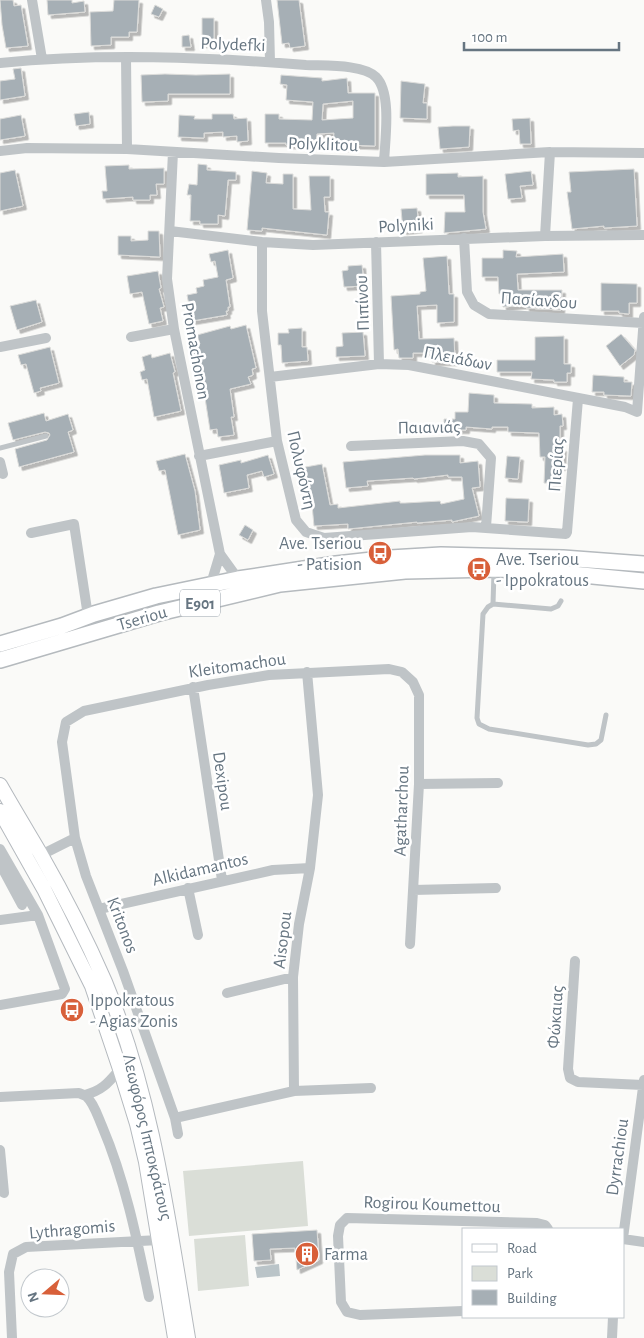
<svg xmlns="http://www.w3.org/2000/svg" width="644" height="1338" font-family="'Alegreya Sans',sans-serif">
<defs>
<filter id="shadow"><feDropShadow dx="3.5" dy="3.5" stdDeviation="0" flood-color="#0004"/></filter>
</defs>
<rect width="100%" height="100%" fill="#fafaf8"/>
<!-- green -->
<path fill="#daded7" d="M303 1161 308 1226 189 1236 183 1171Z
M245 1235 249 1286 198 1291 194 1239Z"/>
<!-- water -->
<path fill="#bac4c8" d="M279 1264 280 1276 257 1278 255 1267Z"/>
<!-- building -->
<path fill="#a6afb5" stroke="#dcdcda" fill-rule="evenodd" filter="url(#shadow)" d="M0 0H13L14 6 21 5 28 46 6 48 2 25Z
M47 0H72V3L84 1 85 12 48 15Z
M114 0H139L137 32H129V37H111V45L91 46 90 12 113 11Z
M277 0H299L305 46 290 48 289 43 282 44Z
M155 5 163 9 159 17 151 14Z
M202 18H214V44H202Z
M189 35 191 47H182V36Z
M21 68 25 96 0 100V81L15 79 13 69Z
M165 74 196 75 230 74V94H168V101L142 102 141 75Z
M281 75 322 78V81L347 78 348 93H375V146L347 145 346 148 333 146 334 133 317 134 316 146 286 145V143H265V114H279V119L312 120 313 102 286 100 287 85 280 84ZM353 101V118L322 120 323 104Z
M401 81 425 84 423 103H427V119L400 118Z
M89 112 90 124 76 126 74 114Z
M212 114H233L234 119 247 118 248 141 237 142V136L223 137V132L204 133V138L178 137 179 115 195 116 194 119H212Z
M21 115 25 136 0 140V119Z
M530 118 531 144H520L519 130 513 131 512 119Z
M453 126H470L469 147 440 149 438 127Z
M198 164 207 165V170L236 172V180H228L225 216 218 215V224H200V221H190L191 195H187L189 184 197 185Z
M129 165V169L164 168V184H156L157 195H150V200H133V197L103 199 102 191H107L105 166Z
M634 169 637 226 604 228V226L572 229 567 192H571L569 172Z
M15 170 23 206 0 211V173Z
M252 171 267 173 266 183 283 184V174H293V209L311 210 309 176H330V197H324L325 212H329L327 235 262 228V231L247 230Z
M531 171 533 185 520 186 522 198 508 199 505 174Z
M458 173V177L483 176V212L486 229 444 233 445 212H465L464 195H426V174Z
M417 208 419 229 403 231 401 209Z
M148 231H159L160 257 118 255V236H131V241L148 240Z
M228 250 233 278 226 280 230 307H228V311H226L227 315 192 321 187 295 197 293 196 288 204 286 203 280 218 277 215 261 211 262 209 254Z
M503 250 517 251 516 257 563 254 564 272 517 274 518 290H562L561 310 526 308V305L503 307 502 293 499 294 498 277H482V258H503Z
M447 256 449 294H454V322L437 323V305L417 306 419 339 454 338 455 362H432V353H413V358H399L398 349 394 350 391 296 420 294V292L426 291 423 258Z
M362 265 364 286 344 287 342 271 348 270V266Z
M158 271 161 288 159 289 164 307 160 308 163 321 149 324 142 292 130 294 127 276Z
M601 283 637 284V303H629V314L619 313V311H601Z
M36 300 42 322 17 330 10 306Z
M246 325 256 368 252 369 253 375 248 377 251 384 230 389 234 417H231L234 435 218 437 217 429 210 430 205 398 191 347 200 344 197 335 230 326 231 329Z
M302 328V347H307L308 361 282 363 281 345H278V333H289L288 329Z
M363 332 365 356 336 357V347L343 346 342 333Z
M621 334 635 350 634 355 620 366 606 346Z
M564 336V364H571V373H567V382H554V380L531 379 532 372H497V360H535V337Z
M50 347 59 383 40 388 41 391 34 393 26 364 21 365 18 355Z
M170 353 175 372 173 373 181 411 154 417 147 379 142 380 140 372 145 370 142 357 151 354 152 358Z
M593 375 624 377V382H632L631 396 604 395V392H592Z
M469 393 494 395V403L532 404V408L554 407V415L562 414 563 426H560V448H563L562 467 557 466V484L544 483 545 457H540L539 433 508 432V427H492V429L466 427V430H444V419H455V412H468Z
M44 413 46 421 68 414 73 430 68 432 74 452 19 467 15 449 47 440 50 435 49 433 45 432 13 440 8 423Z
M185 454 195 491 200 530 178 535 165 470 159 471 156 461Z
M268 455 274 474 264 477 262 471 247 475 249 488 224 493 219 465 241 460V463Z
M425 455H460V463L478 461 480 487 472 488 479 516 456 521 452 522V520L417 523V522L348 529V524L314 526 312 505H307L300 468 322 464 330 505 338 504V508L400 501V503H405L440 501 441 504 464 499 462 477H448V475L414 479 413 478 367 481 368 486 346 488 343 462Z
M507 456 520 457 518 479 505 478Z
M506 498 529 499 528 522 505 521Z
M245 525 253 530 248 540 239 535Z
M317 1230 319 1260 297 1270 295 1248 270 1249 271 1260 254 1261 252 1234Z"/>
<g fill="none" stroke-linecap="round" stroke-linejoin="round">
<!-- secondary casing -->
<g stroke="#b4b9be" stroke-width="16">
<path id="secondary" d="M0 785C13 808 27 831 40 853 64 895 86 938 105 982 152 1095 168 1218 188 1338
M0 811 44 889 92 986 120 1069 137 1124 146 1162 175 1338"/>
</g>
<!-- primary casing -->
<g stroke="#b5babe" stroke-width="18">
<path id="primary" d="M0 644 62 626 94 614 156 596 238 579 336 564 390 558 441 555 563 558 644 564
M0 660 159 613 280 584 405 571 494 569 531 570 644 581"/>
</g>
<!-- service -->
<path stroke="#bfc4c7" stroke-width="5" d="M0 448 46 436
M561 601 558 606 551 609 493 604 488 607 483 614 477 718 479 724 489 729 588 745 596 744 601 740 606 715
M493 604 494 572"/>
<!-- minor -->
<path stroke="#bfc4c7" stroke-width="10" d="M32 0 42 59
M266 0 269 22 270 62
M126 57 127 149
M0 63C102 53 205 57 306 65 325 66 363 64 376 77 392 93 385 140 384 162
M0 151 27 148 127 149 279 158 384 162 550 152 644 153
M173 152 167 279 174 329 220 554 238 579
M170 231 262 242 313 245 545 236 644 235
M545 236 550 152
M464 238 467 292 474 305 489 314 643 323
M262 242V311L277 441 296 520 306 532 324 538 472 527 566 534 567 532 578 399
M376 242 379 364
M131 337 174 329
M0 347 46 338
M270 377 379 364 409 365 625 407 637 412 644 317
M351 446 463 441 479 444 491 458 486 527
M199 456 277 441
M0 462 3 474
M31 533 74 524 88 616
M211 584 220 554
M193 687 222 880
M419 784 498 783
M0 849 38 915 65 989 62 994 0 1005
M41 855 75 838
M0 864 22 905
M188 888 198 935
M413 890 496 888
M99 909 273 870 310 868
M0 920 38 915
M575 961 568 1069 570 1078 578 1082 643 1085
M227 993 293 977
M294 1091 371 1088
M85 1095C103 1090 108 1083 120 1069
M0 1097 79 1093C81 1094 84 1095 86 1096 94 1103 98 1117 102 1126 125 1180 137 1239 149 1297
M175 1118 294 1091 293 977 299 924 310 868 318 795 307 672
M178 1134 175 1118 123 971 86 876 75 838 62 742 66 722 84 711 208 685 269 675 389 669 402 672 413 682 419 695V784L410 944
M0 1150 4 1193
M623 1238 644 1080
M623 1239 644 1242
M463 1311 360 1315 347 1312 341 1302 338 1236 340 1225 347 1218 537 1223 545 1225 548 1229
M12 1338 9 1272 13 1254 26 1247 159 1240
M612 1338 613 1317"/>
<!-- secondary -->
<use href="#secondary" stroke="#fff" stroke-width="14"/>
<!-- primary -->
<use href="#primary" stroke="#fff" stroke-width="15"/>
</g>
<!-- icons -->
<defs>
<g id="bus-disc" transform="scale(1.25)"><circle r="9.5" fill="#d8603a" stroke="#fff"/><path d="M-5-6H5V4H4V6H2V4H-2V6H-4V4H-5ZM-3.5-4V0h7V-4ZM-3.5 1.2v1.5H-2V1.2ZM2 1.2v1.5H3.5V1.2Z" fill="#fff"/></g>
<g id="building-disc" transform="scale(1.25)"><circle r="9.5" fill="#d8603a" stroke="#fff"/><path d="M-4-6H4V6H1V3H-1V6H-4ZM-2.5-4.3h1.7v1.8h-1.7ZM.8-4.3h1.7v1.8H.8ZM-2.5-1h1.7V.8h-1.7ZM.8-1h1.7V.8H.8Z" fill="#fff"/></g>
</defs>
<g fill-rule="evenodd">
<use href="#bus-disc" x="380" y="553"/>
<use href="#bus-disc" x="479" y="569"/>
<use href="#bus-disc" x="72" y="1010"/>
<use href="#building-disc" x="307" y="1254"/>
</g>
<g text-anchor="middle" stroke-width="5" stroke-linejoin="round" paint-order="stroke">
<!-- shield labels -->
<rect fill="#fff" stroke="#949ea7" stroke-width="1" x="180" y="589.5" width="40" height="27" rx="4"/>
<g font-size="16" font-weight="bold" fill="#667581">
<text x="200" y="609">E901</text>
</g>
<!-- street labels -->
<g font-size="18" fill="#667581" stroke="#fff">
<text transform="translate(233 44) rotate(2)" y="6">Polydefki</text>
<text transform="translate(323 144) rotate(2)" y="6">Polyklitou</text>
<text transform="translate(406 225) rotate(-3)" y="6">Polyniki</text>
<text transform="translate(539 300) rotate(4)" y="6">Πασίανδου</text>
<text transform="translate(362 303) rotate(-92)" y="6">Πιπίνου</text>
<text transform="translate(196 351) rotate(80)" y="6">Promachonon</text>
<text transform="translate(458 358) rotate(11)" y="6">Πλειάδων</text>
<text transform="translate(429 427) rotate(-1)" y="6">Παιανιάς</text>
<text transform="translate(556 465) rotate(-86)" y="6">Πιερίας</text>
<text transform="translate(302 470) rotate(77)" y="6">Πολυφόντη</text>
<text transform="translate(142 618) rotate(-16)" y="6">Tseriou</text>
<text transform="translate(237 665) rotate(-8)" y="6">Kleitomachou</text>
<text transform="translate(223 781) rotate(82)" y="6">Dexipou</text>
<text transform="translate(401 811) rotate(-88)" y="6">Agatharchou</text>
<text transform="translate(200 869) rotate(-13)" y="6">Alkidamantos</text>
<text transform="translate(123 925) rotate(69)" y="6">Kritonos</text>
<text transform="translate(282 940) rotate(-83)" y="6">Aisopou</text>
<text transform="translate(555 1017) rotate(-86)" y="6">Φώκαιας</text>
<text transform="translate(148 1137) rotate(77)" y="6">Λεωφόρος Ιπποκράτους</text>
<text transform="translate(617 1157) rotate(-82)" y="6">Dyrrachiou</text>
<text transform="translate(432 1204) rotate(2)" y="6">Rogirou Koumettou</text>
<text transform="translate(72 1229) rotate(-5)" y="6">Lythragomis</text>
</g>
<!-- poi labels -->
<g font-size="18" fill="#667581" stroke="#fff" text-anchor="start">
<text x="362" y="549" text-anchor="end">Ave. Tseriou<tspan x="362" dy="21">- Patision</tspan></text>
<text x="496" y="565">Ave. Tseriou<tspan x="496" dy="21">- Ippokratous</tspan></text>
<text x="90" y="1006">Ippokratous<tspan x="90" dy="21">- Agias Zonis</tspan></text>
<text x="324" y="1260">Farma</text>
</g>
</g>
<!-- legend -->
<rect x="462" y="1228" width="162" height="90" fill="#ffffff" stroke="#c2c8cd"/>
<rect x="472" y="1244" width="25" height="8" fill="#ffffff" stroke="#c2c8cd"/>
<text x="507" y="1253" font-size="15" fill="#667581">Road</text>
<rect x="472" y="1266" width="25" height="15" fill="#daded7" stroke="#c2c8cd"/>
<text x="507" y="1278" font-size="15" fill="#667581">Park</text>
<rect x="472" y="1290" width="25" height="15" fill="#a6afb5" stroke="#c2c8cd"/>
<text x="507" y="1303" font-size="15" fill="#667581">Building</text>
<!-- north arrow -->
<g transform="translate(45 1293) rotate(251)"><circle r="24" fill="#ffffff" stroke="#c2c8cd"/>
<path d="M0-4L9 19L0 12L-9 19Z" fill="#d8603a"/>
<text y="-8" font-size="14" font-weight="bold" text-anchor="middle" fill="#667581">N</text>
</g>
<!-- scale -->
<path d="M464 42v8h155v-8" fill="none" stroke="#667581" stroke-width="2.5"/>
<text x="472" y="42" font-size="15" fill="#667581" stroke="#ffffff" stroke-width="4" paint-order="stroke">100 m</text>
</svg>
